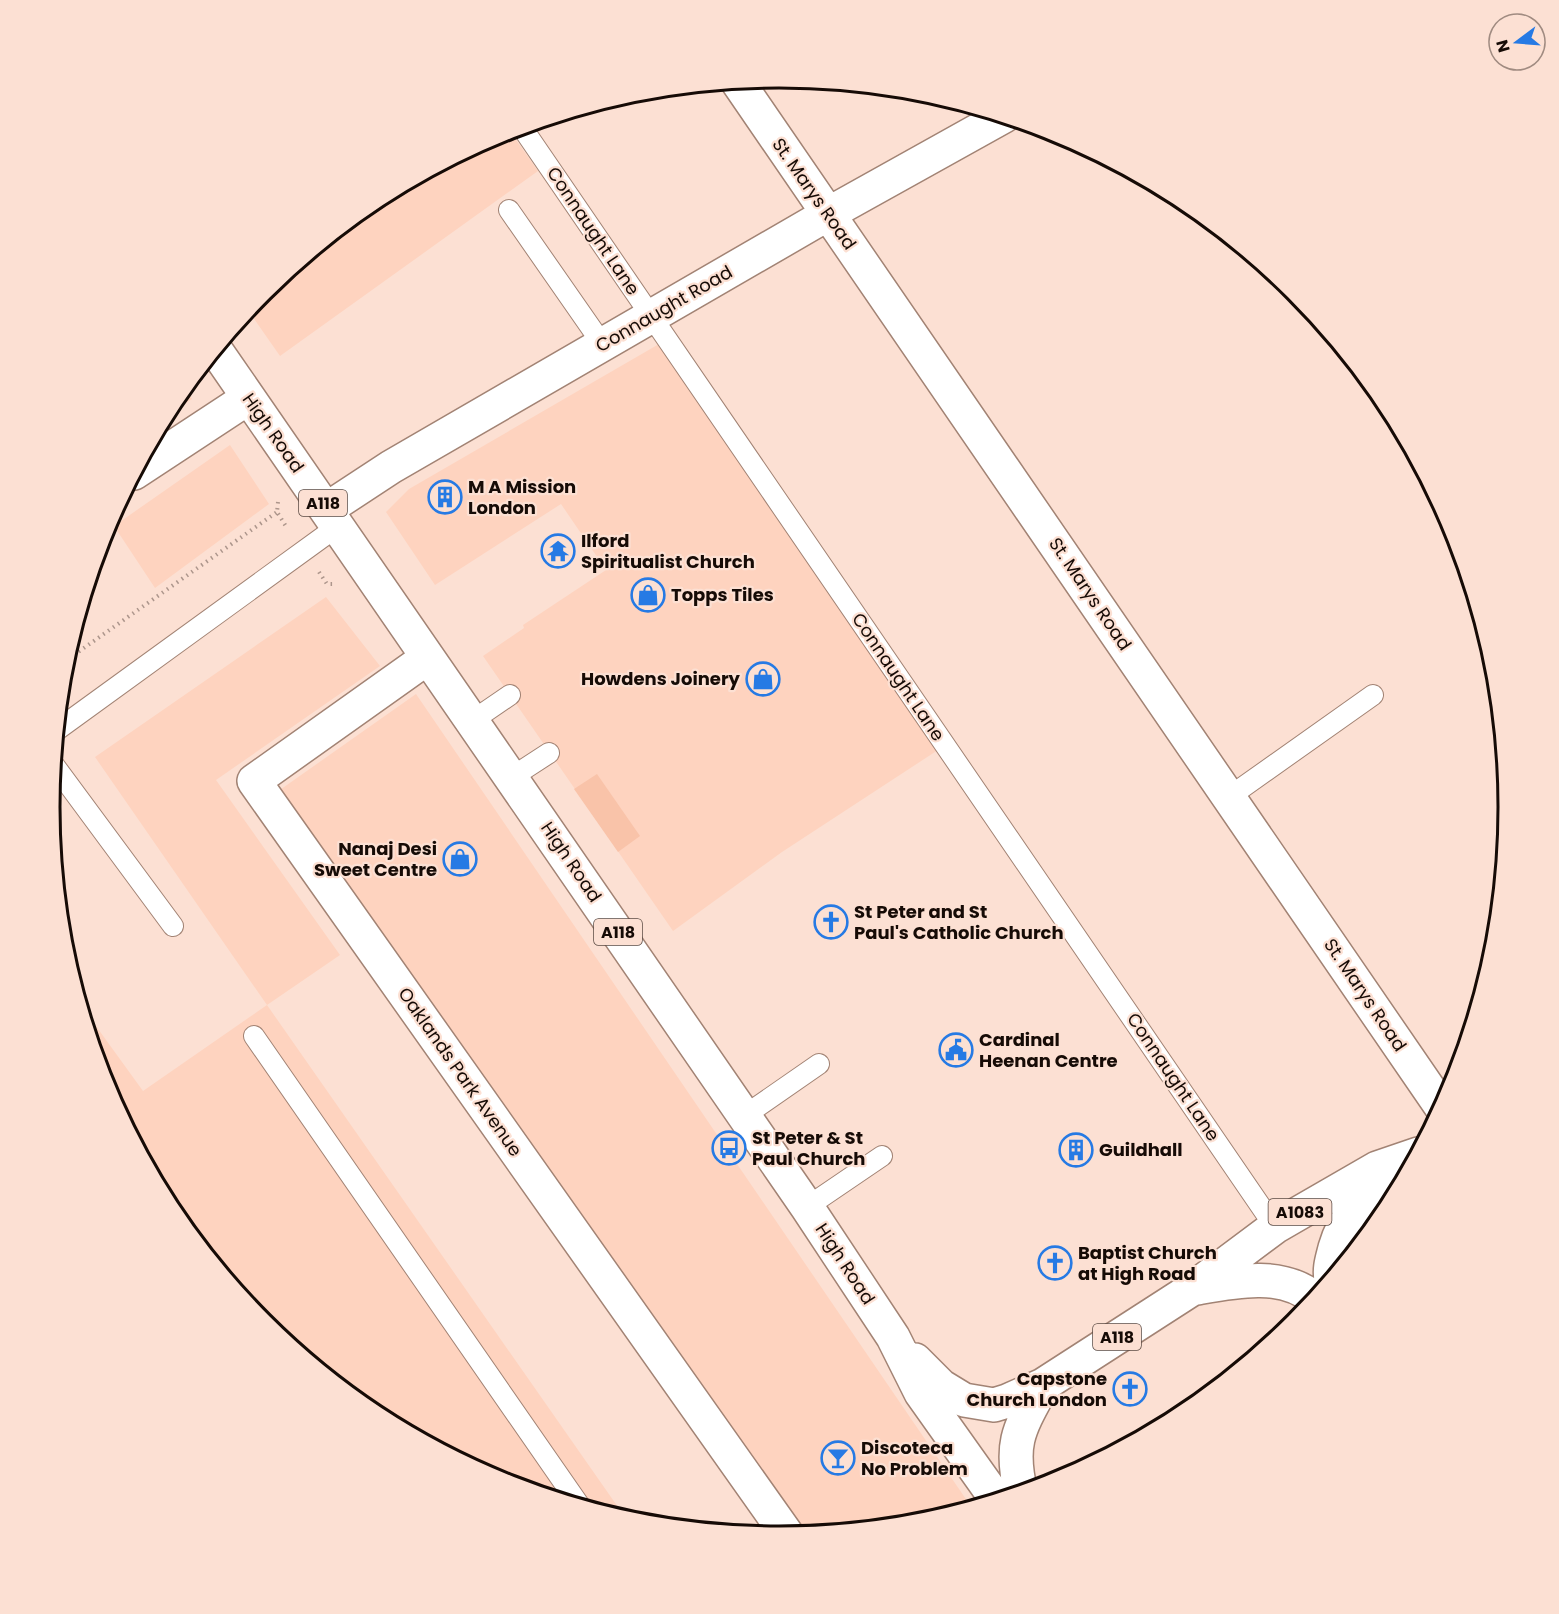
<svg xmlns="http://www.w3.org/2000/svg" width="1559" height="1614" font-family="Poppins,sans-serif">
<rect width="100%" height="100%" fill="#fce0d3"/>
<!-- built -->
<path fill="#fed3bf" d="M509 130 538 171 280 356 248 310 264 291 374 200Z
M659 344 938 750 782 852 673 931 483 656 524 628 523 625 606 570 561 504 435 585 386 512 409 489Z
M184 387 192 399 164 417 173 401Z
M230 445 269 504 155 588 114 526Z
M326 597 380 666 216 780 340 955 267 1005 627 1520 500 1481 374 1414 263 1323 172 1212 105 1086 80 1004 143 1091 267 1005 95 757Z
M416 694 972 1508 922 1523 797 1535 277 792Z"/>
<!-- green -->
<path fill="#f9c3a9" d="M597 774 640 836 618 852 574 789Z"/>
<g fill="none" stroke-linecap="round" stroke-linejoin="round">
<!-- lane casing -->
<g stroke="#a28374" stroke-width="22">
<path id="lane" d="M521 126 1275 1227
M509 210 603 345
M472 721 510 695
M57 730 338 526
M54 765 173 926
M512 777 549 753
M1229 797 1373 695
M254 1036 580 1506
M744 1116 819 1064
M807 1207 882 1156"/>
</g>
<!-- street casing -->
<g stroke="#a28374" stroke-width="36">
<path id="street" d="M737 81 1442 1108
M134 473 248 398
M327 509 391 467 828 214 1004 116
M427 658 254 781 788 1536"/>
</g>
<!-- primary casing -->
<g stroke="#a28374" stroke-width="36">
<path id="primary" d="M215 349 807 1207 893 1337 921 1393 997 1500
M1331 1280C1329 1268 1332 1260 1335 1248 1345 1213 1363 1201 1390 1179
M1197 1288C1235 1281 1283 1271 1315 1299
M915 1360 941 1386 964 1400 994 1405 1007 1401 1043 1385 1192 1289 1275 1227 1377 1168 1418 1154
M1021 1493C1009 1443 1019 1429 1043 1385"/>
</g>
<!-- path -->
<path stroke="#ad968c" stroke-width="4" stroke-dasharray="1.5 4.5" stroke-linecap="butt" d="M278 502 277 512 287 528
M319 572 327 584H335
M64 662 277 512"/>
<!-- lane -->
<use href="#lane" stroke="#fff" stroke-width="20"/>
<!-- street -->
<use href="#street" stroke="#fff" stroke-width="33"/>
<!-- primary -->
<use href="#primary" stroke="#fff" stroke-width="33"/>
</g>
<!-- icons -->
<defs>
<g id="building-ring" transform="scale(1.725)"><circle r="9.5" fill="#fce0d3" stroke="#267ae4" stroke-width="1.5"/><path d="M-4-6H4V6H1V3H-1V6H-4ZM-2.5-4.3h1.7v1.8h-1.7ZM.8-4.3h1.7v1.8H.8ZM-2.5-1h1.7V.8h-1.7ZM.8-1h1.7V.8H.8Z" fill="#267ae4"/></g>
<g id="temple-ring" transform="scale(1.725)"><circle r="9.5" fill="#fce0d3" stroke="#267ae4" stroke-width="1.5"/><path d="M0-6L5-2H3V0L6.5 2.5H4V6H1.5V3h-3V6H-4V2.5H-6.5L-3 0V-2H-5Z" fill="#267ae4"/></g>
<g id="shop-ring" transform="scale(1.725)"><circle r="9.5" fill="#fce0d3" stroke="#267ae4" stroke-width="1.5"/><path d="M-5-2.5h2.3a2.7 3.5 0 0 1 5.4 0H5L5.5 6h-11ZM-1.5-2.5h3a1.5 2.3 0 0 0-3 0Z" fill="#267ae4"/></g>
<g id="church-ring" transform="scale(1.725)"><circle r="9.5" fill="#fce0d3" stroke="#267ae4" stroke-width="1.5"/><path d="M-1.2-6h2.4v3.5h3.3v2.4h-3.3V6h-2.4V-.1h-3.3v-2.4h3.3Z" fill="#267ae4"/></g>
<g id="civic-ring" transform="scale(1.725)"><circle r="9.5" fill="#fce0d3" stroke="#267ae4" stroke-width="1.5"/><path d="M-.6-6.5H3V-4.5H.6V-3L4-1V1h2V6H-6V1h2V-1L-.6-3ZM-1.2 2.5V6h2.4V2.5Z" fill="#267ae4"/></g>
<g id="bus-ring" transform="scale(1.725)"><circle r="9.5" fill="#fce0d3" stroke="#267ae4" stroke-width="1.5"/><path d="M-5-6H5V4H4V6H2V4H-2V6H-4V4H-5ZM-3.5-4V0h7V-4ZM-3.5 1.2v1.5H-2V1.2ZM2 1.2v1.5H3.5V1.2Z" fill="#267ae4"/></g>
<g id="bar-ring" transform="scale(1.725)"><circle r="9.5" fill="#fce0d3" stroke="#267ae4" stroke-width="1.5"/><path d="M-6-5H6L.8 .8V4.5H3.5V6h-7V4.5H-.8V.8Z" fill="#267ae4"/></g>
</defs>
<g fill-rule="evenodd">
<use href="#building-ring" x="445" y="497"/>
<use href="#temple-ring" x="558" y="551"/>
<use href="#shop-ring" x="648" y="595"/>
<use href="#shop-ring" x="763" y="679"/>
<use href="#shop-ring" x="460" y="859"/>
<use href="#church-ring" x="831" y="922"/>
<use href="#civic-ring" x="956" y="1050"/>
<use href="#bus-ring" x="729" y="1148"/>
<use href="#building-ring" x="1076" y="1150"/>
<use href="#church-ring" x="1055" y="1263"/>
<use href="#church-ring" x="1130" y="1389"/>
<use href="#bar-ring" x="838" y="1458"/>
</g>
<g text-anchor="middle" stroke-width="4.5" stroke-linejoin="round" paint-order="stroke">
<!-- shield labels -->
<g fill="#fce0d3" stroke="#5b4b44" stroke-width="1.5">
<rect x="299" y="490" width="48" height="26" rx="4.5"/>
<rect x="594" y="919" width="48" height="26" rx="4.5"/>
<rect x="1268.5" y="1199" width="63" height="26" rx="4.5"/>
<rect x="1093" y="1324" width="48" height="26" rx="4.5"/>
</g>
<g font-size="16" font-weight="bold" fill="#160b06">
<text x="323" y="509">A118</text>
<text x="618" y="938">A118</text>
<text x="1300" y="1218">A1083</text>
<text x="1117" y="1343">A118</text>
</g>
<!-- street labels -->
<g font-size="18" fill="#160b06" stroke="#fce0d3">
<text transform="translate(814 194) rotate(55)" y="6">St. Marys Road</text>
<text transform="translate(593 231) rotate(56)" y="6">Connaught Lane</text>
<text transform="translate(664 309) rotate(-30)" y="6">Connaught Road</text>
<text transform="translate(273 433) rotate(55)" y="6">High Road</text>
<text transform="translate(1090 594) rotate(56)" y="6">St. Marys Road</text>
<text transform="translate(898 677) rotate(56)" y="6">Connaught Lane</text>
<text transform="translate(571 862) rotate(56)" y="6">High Road</text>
<text transform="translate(1365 995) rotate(56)" y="6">St. Marys Road</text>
<text transform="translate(460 1072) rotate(55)" y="6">Oaklands Park Avenue</text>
<text transform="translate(1173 1077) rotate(56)" y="6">Connaught Lane</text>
<text transform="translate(845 1264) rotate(57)" y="6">High Road</text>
</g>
<!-- poi labels -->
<g font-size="18" font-weight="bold" fill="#160b06" stroke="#fce0d3" text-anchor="start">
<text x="468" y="493">M A Mission<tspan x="468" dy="21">London</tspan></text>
<text x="581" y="547">Ilford<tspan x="581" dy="21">Spiritualist Church</tspan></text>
<text x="671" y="601">Topps Tiles</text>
<text x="740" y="685" text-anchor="end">Howdens Joinery</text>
<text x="437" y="855" text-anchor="end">Nanaj Desi<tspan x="437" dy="21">Sweet Centre</tspan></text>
<text x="854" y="918">St Peter and St<tspan x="854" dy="21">Paul's Catholic Church</tspan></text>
<text x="979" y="1046">Cardinal<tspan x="979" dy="21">Heenan Centre</tspan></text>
<text x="752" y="1144">St Peter &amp; St<tspan x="752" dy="21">Paul Church</tspan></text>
<text x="1099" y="1156">Guildhall</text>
<text x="1078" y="1259">Baptist Church<tspan x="1078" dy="21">at High Road</tspan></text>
<text x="1107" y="1385" text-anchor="end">Capstone<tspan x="1107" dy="21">Church London</tspan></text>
<text x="861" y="1454">Discoteca<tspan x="861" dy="21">No Problem</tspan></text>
</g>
</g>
<!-- crop -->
<path d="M0 0H1559V1614H0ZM60 807a719 719 0 1 1 1438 0a719 719 0 1 1-1438 0Z" fill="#fce0d3" fill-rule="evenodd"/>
<path fill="none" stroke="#160b06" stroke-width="3" d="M60 807a719 719 0 1 1 1438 0a719 719 0 1 1-1438 0Z"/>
<!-- north arrow -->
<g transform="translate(1517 42) rotate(254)"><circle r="28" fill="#fce0d3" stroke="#a08b81" stroke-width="1.5"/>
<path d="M0-4.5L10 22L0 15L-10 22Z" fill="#267ae4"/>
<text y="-9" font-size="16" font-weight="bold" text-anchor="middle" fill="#160b06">N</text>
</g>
</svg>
